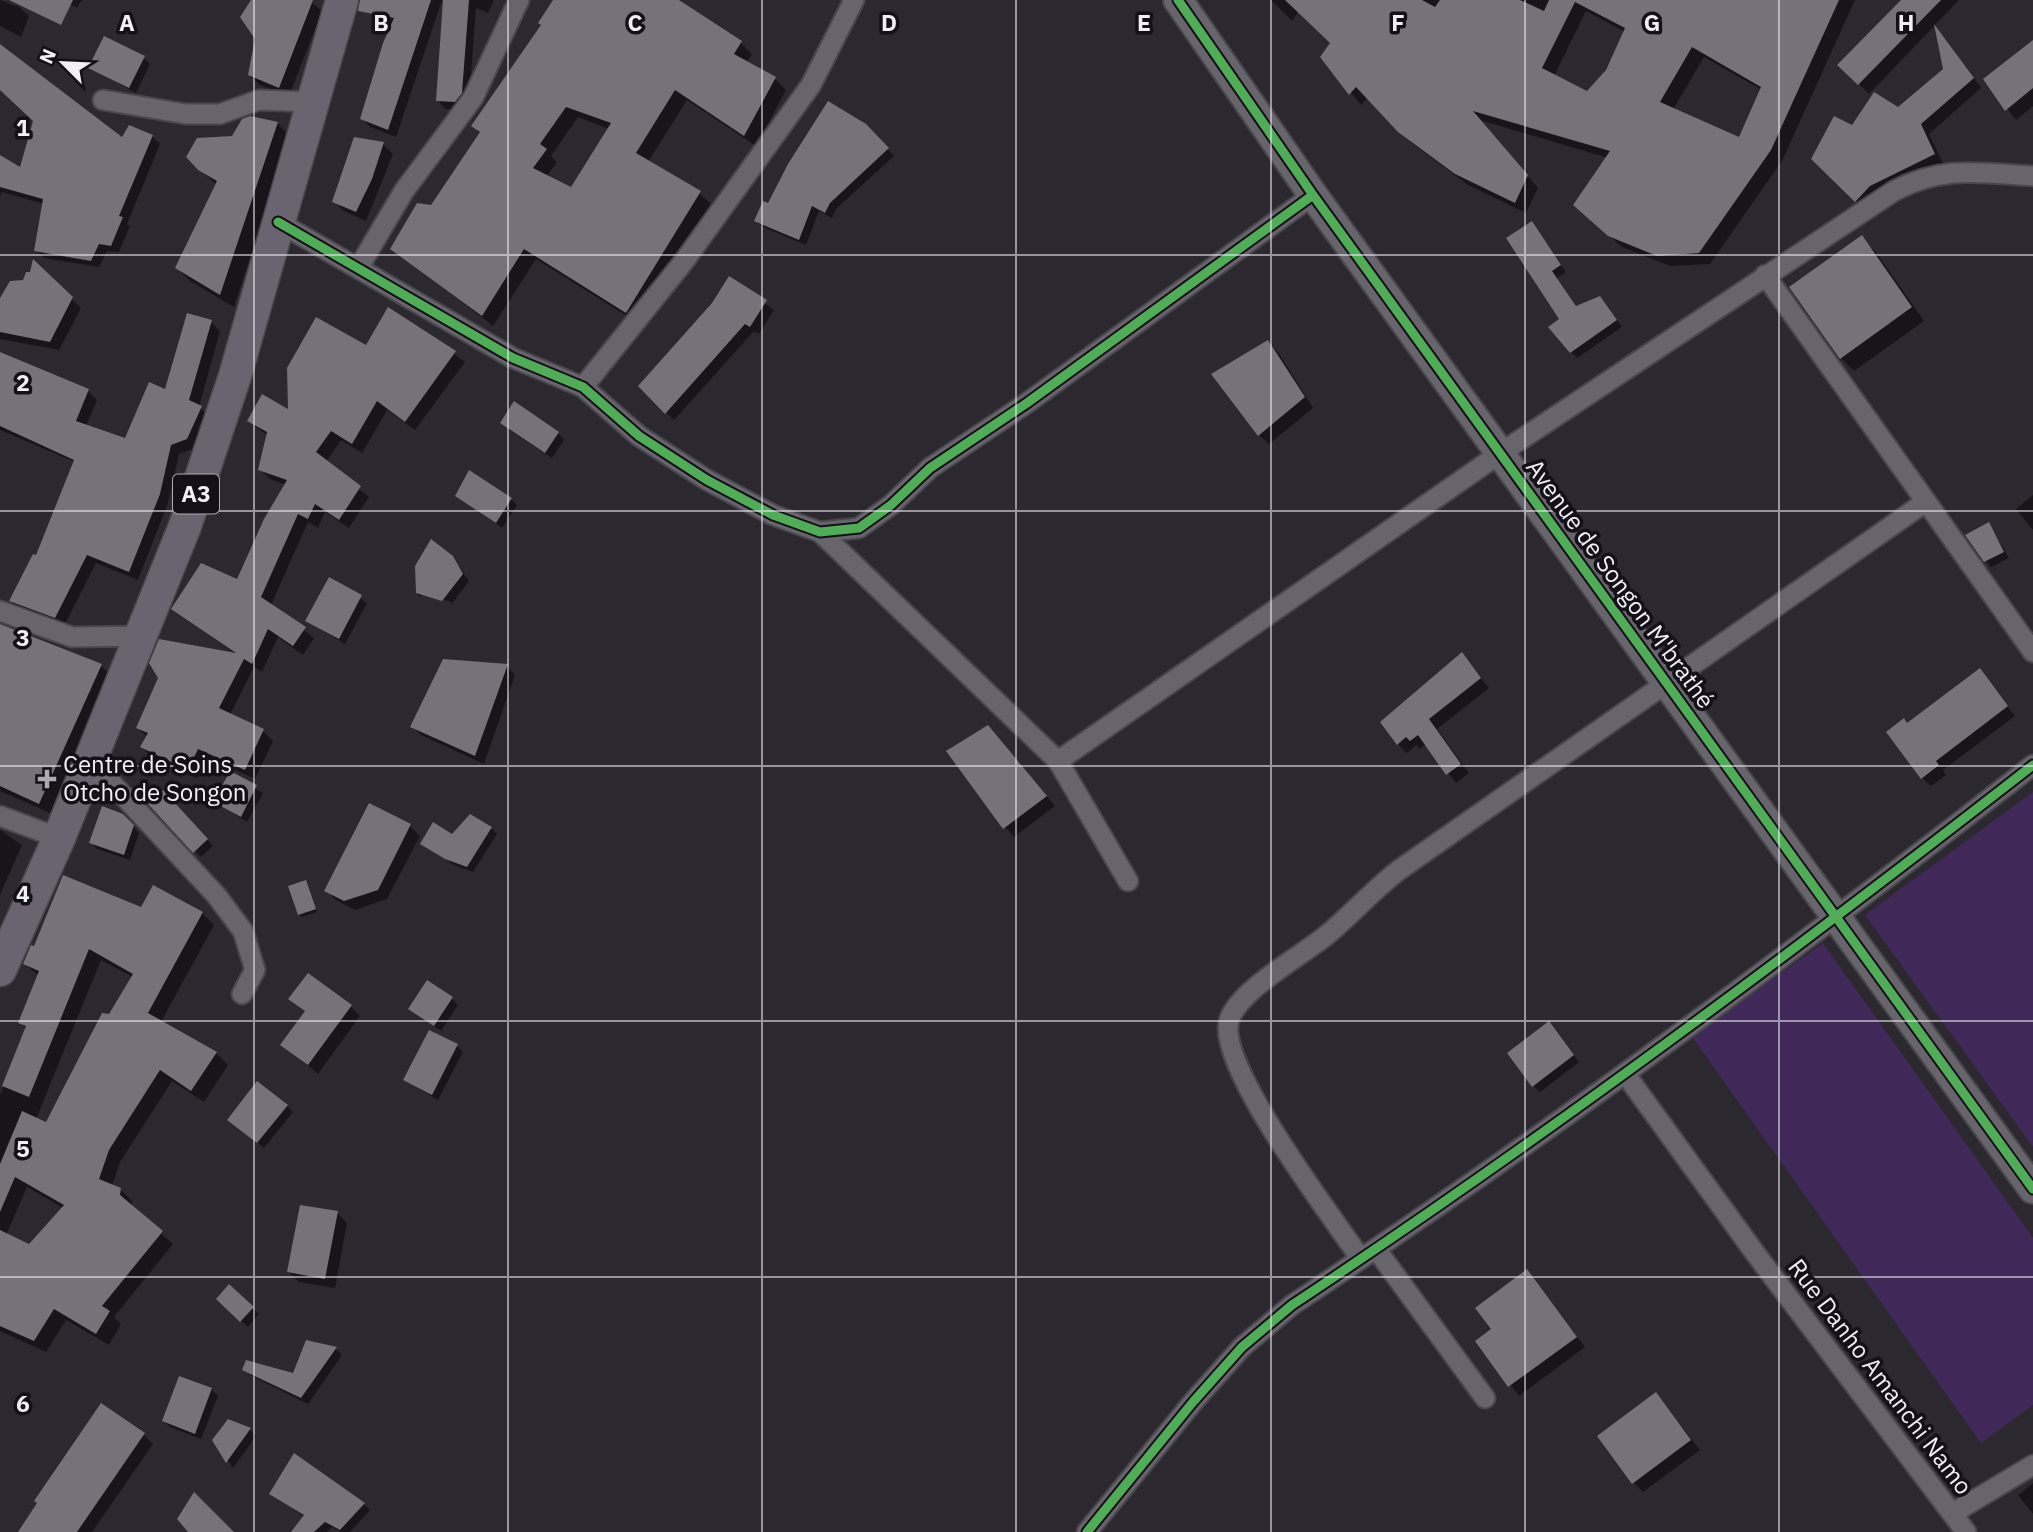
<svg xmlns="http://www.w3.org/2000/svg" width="2033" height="1532" font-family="'IBM Plex Sans',sans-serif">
<rect width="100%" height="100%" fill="#2c2830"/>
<!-- green -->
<path fill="#402859" d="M2033 792V1147L1865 915Z
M1823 943 2033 1238V1405L1981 1443 1692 1037Z"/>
<!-- shadow -->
<path fill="#0007" fill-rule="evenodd" d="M0 0 19 7 29 16 21 37 0 26Z
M63 0H82L77 8Z
M253 0H309L322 11 289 96 260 85 250 75 257 39Z
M375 0H442L396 137 370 127 362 118 393 24 380 21 372 13Z
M445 0H494L488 13 476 8 469 101 463 110 446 109 438 101Z
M556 0H679L741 43 752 54 746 63 775 79 786 90 756 146 687 100 648 162 699 193 711 204 638 323 536 259 493 326 393 248 431 207 481 134 473 126 543 25ZM578 117 609 129 571 189 546 177 557 162 551 156Z
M1271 0H1855L1782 161 1710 264 1670 266 1622 247 1586 215 1608 158 1480 120 1538 188 1526 213 1468 185 1412 143 1368 97 1361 105 1322 57 1332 43 1299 11 1292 21ZM1586 11 1625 32 1607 71 1588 93 1554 76ZM1704 57 1762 90 1740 139 1673 110Z
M1903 0H1959L1869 94 1840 65Z
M1943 36 1981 88 1929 134 1943 163 1879 195 1865 210 1814 159 1853 128 1898 110 1945 69Z
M2033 42V106L2016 120 1985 80Z
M0 46 122 140 152 136 160 144 127 224 130 226 119 252 107 251 99 267 44 258 36 250 44 204 2 192 0 196V157L21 169 35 121 0 89Z
M144 58 150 64 136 93 90 67Z
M277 123 290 136 234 307 190 281 177 268 217 185 199 169 234 138Z
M865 126 894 156 836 209 832 218 819 211 806 245 763 227 756 221 769 205Z
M383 144 393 154 366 221 344 211 334 201Z
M1532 224 1566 272 1557 278 1577 307 1606 305 1622 327 1577 358 1571 352Z
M1861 238 1875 251 1924 321 1854 371 1841 358Z
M34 262 81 308 59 350 0 339V306L32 274Z
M730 278 774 310 759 334 754 331 674 420 640 386 713 304Z
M389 309 465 362 415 430 387 410 362 453 341 440 326 462 369 497 349 528 325 512 318 528 308 522 271 605 314 638 303 655 278 637 262 672 254 667 230 715 263 731 273 741 255 779 208 758 198 778 152 757 142 747 148 738 138 728 237 655 173 609 238 581 286 485 270 479 260 469 268 436 249 421 290 412 366 348Z
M211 322 220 331 199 407 210 417 196 448 179 454 168 503 138 580 96 563 64 626 20 610 11 601 37 557 75 462 0 430V353L88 391 97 400 86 426 125 440 166 392Z
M1268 342 1278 352 1313 408 1269 444 1259 435Z
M508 429 558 433 564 440 552 458Z
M457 495 511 499 517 505 502 528Z
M2033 495V530L2016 509Z
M1989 524 2009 558 1991 567 1985 560Z
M452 557 469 581 451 605V602L421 593V597L417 593Z
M330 580 367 603 345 644 307 621Z
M0 626 101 666 112 676 50 813 0 791Z
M1462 655 1489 688 1437 729 1469 773 1456 783 1426 744 1420 749 1416 745 1407 753 1398 744Z
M507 666 515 675 484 764 421 735 413 727Z
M1980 670 2015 716 1943 770 1946 775 1931 786 1922 778 1908 724Z
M998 737 1055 806 1014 837 1005 827Z
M231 773 263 793 247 822 215 802Z
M163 793 213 846 201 857 150 804Z
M122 815 139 833 130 860 97 849 91 843Z
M410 826 420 836 387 899 355 910 336 900 326 890Z
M491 828 497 834 473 872 454 865 422 843Z
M0 830 22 845 0 895Z
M306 882 317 912 302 917 299 914Z
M142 909 202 913 214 925 161 1022 216 1053 228 1065 204 1102 172 1081 120 1162 112 1186 120 1189 132 1201 131 1207 173 1244 114 1317 121 1324 109 1345 66 1320 46 1352 0 1331V1095L27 1029 20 1022 39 976 25 964ZM101 960 133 977 47 1124 36 1119ZM27 1187 63 1208 29 1246 6 1235Z
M291 999 351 1007 360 1016 318 1074 283 1044 306 1012Z
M452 999 458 1005 441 1031 411 1009Z
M1549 1023 1579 1062 1540 1092 1534 1086Z
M457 1046 463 1052 438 1100 405 1080Z
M287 1106 293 1112 264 1148 236 1126Z
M337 1213 347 1223 335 1288 299 1282 289 1272Z
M1527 1272 1585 1347 1519 1396 1477 1342 1493 1329Z
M230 1287 259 1314 248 1327 218 1299Z
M307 1342 336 1349 342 1355 308 1404 250 1375 244 1369 294 1376Z
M211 1389 218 1396 201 1439 170 1427 164 1421Z
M1656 1394 1700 1450 1643 1492 1633 1482Z
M229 1421 250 1430 256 1436 233 1468 214 1440Z
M143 1434 153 1444 92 1532H18Z
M2033 1483V1514L2018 1495Z
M271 1493 364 1504 370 1510 350 1532H341L332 1527 327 1532H294L305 1517Z"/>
<!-- building -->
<path fill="#757279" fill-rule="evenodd" d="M9 0H73L61 25Z
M251 0H313L279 88 248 75 255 39 240 17Z
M360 0H431L388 130 360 119 383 43 394 18 358 11Z
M443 0H469L462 93 455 102 436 101Z
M553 0H679L742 41 734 54 776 77 744 136 675 90 636 153 701 191 626 313 524 249 482 316 390 249 417 203 431 205 480 132 471 126 541 25 538 23ZM566 107 611 123 571 187 533 168 547 149 540 144Z
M1285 0H1422L1435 7 1440 0H1520L1544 11 1549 0H1839L1771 150 1699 253 1657 256 1608 236 1573 205 1610 151 1473 111 1528 175 1515 203 1455 174 1398 132 1356 87 1349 95 1320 57 1330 43ZM1575 2 1625 28 1606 70 1587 91 1542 68ZM1692 47 1761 87 1739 137 1660 102Z
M1901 0H1941L1858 85 1837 65Z
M1934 24 1974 78 1921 124 1935 154 1870 186 1855 202 1811 159 1834 116 1852 125 1874 92 1898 107 1943 69Z
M104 36 145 56 129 88 88 68Z
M2033 40V88L2005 111 1983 79Z
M0 44 122 137 129 125 153 135 119 216 123 217 111 246 99 244 91 261 34 251 43 199 0 187V155L20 167 33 121 0 90Z
M828 101 866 124 889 148 830 203 825 213 812 206 799 240 754 221 763 201 768 203 788 164Z
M250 116 278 122 220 295 175 268 217 181 198 170 186 157 197 138 232 136 242 119Z
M354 137 384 142 372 179 356 212 332 202Z
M1532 221 1561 265 1552 271 1576 306 1600 296 1617 320 1570 353 1548 327 1559 319 1506 238Z
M1862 235 1912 307 1840 359 1789 287Z
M33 259 73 297 50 342 0 332V298L10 281 23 280 26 272H30Z
M729 276 767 300 750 327 745 324 665 414 638 386 712 303Z
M388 307 456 351 405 422 377 401 352 444 331 431 316 452 361 486 339 520 315 504 308 519 298 514 261 597 306 627 293 646 268 629 252 664 244 659 219 708 264 729 245 770 198 749 188 770 140 747 148 733 136 728 158 678 149 663 159 639 236 653 171 609 201 563 237 579 264 519 287 480 258 470 267 432 247 421 262 394 288 409 287 368 316 317 366 345Z
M187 313 212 320 189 400 202 406 187 439 171 445 160 494 129 572 87 555 55 618 9 601 33 554 36 555 74 460 0 426V352L89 389 76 421 125 438 149 382 165 389Z
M1268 340 1305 397 1258 436 1211 374Z
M514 401 559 432 545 453 500 423Z
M469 470 512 498 496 523 455 496Z
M1989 522 2004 552 1984 562 1965 535Z
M431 539 453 556 463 574 442 601 416 593 415 566Z
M329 577 362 595 339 639 305 621Z
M0 624 102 664 39 804 0 786Z
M1462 652 1481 678 1429 719 1461 764 1446 775 1418 735 1410 741 1406 737 1397 745 1380 722Z
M443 659 508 664 475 756 410 727Z
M1980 668 2008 706 1936 761 1939 765 1921 779 1886 732 1904 718 1907 723Z
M988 725 1047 796 1003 829 946 751Z
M230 771 257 785 241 817 213 802Z
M163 790 208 839 193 853 148 804Z
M369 803 411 824 378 890 344 901 324 891Z
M102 806 123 814 134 825 124 855 89 843Z
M470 814 492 827 467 867 445 859 420 844 433 822 452 834Z
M63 875 141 907 153 885 203 912 148 1013 217 1052 191 1091 160 1070 109 1150 99 1179 121 1188 120 1195 163 1231 102 1306 110 1311 96 1334 54 1309 34 1341 0 1326V1230L29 1244 64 1205 15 1177 0 1212V1164L22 1111 46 1122 102 1013 109 1014 133 974 89 949 29 1097 2 1086 26 1026 18 1023 39 971 23 964 31 945 34 946Z
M306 880 316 909 298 915 288 886Z
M308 973 352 1005 308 1065 280 1045 305 1011 288 999Z
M427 980 453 997 434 1026 408 1009Z
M1549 1021 1574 1055 1532 1087 1507 1053Z
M429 1030 458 1044 432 1095 403 1080Z
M257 1081 288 1105 257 1143 227 1120Z
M300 1205 338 1211 325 1279 287 1272Z
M1527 1269 1577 1337 1508 1387 1475 1341 1491 1329 1475 1308Z
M229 1284 254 1307 240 1322 216 1299Z
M306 1340 337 1347 301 1398 242 1370 246 1360 293 1373Z
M179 1376 212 1388 195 1434 162 1421Z
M1656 1392 1691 1440 1632 1484 1597 1436Z
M101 1403 145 1433 77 1532H18L37 1503 34 1501Z
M228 1419 251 1428 226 1463 212 1440Z
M294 1453 365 1503 340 1530 325 1522 314 1532H291L304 1515 269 1494Z
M194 1492 234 1532H188L177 1519Z"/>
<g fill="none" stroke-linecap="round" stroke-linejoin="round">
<!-- street casing -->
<g stroke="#49464d" stroke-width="23">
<path id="street" d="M103 100 186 114H220L259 100 312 102
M278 222 513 358 583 387 639 436 707 480 773 515 820 532 859 528 891 505 930 468 1027 403 1313 195
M359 267 404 191 473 98 519 0
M1765 275 2033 652
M583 387 685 260 811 85 854 0
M820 532 1058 761 1128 881
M0 611 72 637 143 636
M91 761 216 895 243 931 255 970 242 994
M1058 761 1502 452 1894 191C1944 165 1979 173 2033 176
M0 816 59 838
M1626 1075 1755 1253 1966 1532
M1376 1249 1485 1398
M1361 1259C1333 1218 1216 1065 1229 1021 1237 991 1303 955 1328 934 1352 914 1373 890 1399 870L1924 503
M1953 1513 2033 1465
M1087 1532 1193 1402 1242 1347 1292 1305C1547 1136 1792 953 2033 765"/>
</g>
<!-- secondary casing -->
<g stroke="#49464d" stroke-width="32">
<path id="secondary" d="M1178 0 1313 195 2033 1189"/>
</g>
<!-- primary casing -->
<g stroke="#49464d" stroke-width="35">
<path id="primary" d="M0 970 59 838 185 526 235 376 342 0"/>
</g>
<!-- street -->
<use href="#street" stroke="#68646b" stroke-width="19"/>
<!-- secondary -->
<use href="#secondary" stroke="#68646b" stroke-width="28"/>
<!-- primary -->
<use href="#primary" stroke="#696470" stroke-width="32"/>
<!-- cycleway casing -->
<g stroke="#131017" stroke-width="13">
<path id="cycleway" d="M1178 0 1313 195 2033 1189
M278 222 513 358 583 387 639 436 707 480 773 515 820 532 859 528 891 505 930 468 1027 403 1313 195
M1087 1532 1193 1402 1242 1347 1292 1305C1547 1136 1792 953 2033 765"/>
</g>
<!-- cycleway -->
<use href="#cycleway" stroke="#51ab58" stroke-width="9"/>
</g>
<!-- grid -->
<path fill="none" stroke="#f2eef8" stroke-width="2" stroke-opacity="0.55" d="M254 0V1532M508 0V1532M762 0V1532M1016 0V1532M1271 0V1532M1525 0V1532M1779 0V1532M0 255H2033M0 511H2033M0 766H2033M0 1021H2033M0 1277H2033"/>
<!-- markers -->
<path fill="#ada9b2" stroke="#131017" stroke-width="2.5" d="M43.5 768.5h7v7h7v7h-7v7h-7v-7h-7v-7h7z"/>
<g text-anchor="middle" stroke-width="7" stroke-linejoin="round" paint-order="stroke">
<!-- shield labels -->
<rect fill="#131017" stroke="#afabb4" stroke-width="2" x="173" y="474.5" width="46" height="39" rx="5"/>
<g font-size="23" font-weight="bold" fill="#f2eef8">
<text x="196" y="502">A3</text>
</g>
<!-- street labels -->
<g font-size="24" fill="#f2eef8" stroke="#131017">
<text transform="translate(1620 584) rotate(54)" y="8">Avenue de Songon M'brathé</text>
<text transform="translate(1880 1377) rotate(53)" y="8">Rue Danho Amanchi Namo</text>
</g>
<!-- poi labels -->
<g font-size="24" fill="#f2eef8" stroke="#131017" text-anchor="start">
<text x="63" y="773">Centre de Soins<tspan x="63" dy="28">Otcho de Songon</tspan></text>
</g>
</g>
<g font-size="23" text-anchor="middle" font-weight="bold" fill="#f2eef8" stroke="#131017" stroke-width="7" stroke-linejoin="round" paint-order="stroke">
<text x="127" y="31">A</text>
<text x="381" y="31">B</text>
<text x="635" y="31">C</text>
<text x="889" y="31">D</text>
<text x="1144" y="31">E</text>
<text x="1398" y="31">F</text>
<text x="1652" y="31">G</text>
<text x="1906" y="31">H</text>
<text x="23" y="136">1</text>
<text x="23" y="391">2</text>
<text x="23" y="646">3</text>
<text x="23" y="902">4</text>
<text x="23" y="1157">5</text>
<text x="23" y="1412">6</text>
</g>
<!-- north arrow -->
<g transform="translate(63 63) rotate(294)" stroke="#131017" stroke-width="5" paint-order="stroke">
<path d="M0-5L12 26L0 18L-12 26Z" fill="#f2eef8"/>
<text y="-10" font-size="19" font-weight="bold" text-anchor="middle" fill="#f2eef8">N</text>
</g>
</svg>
